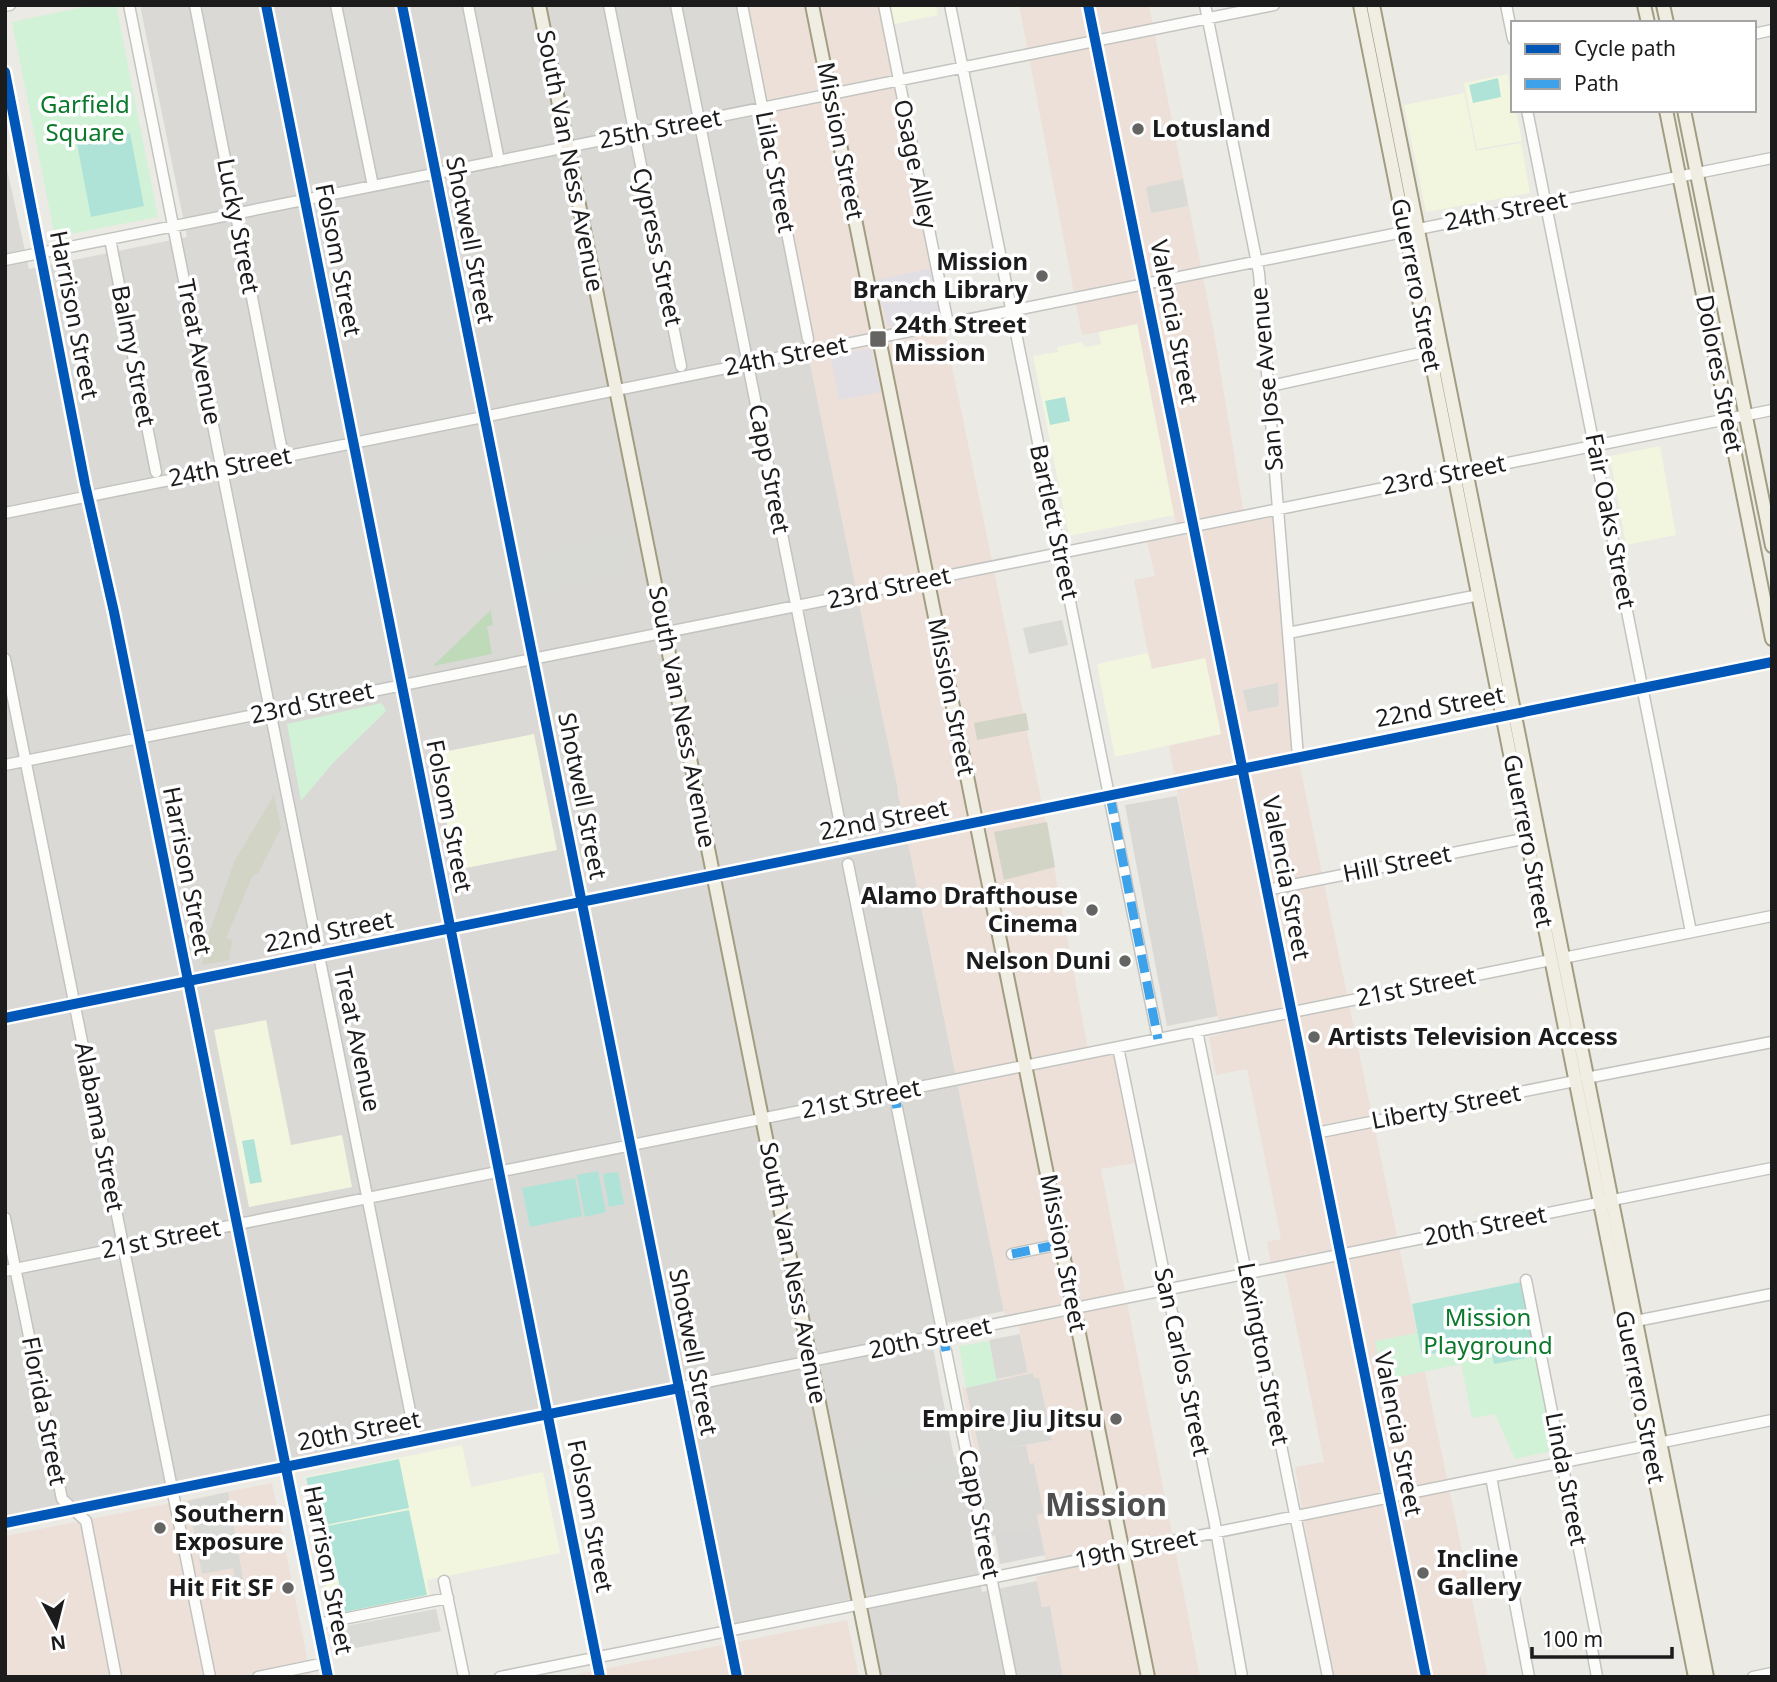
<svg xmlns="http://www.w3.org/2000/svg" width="1777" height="1682" font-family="'Noto Sans',sans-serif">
<rect width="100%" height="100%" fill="#ebeae4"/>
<!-- residential -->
<path fill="#dad9d6" d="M140 5H745L813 356 809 358 1004 1311 929 1327 954 1457 1026 1445 1030 1463H1034L1044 1514 1037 1515 1039 1526 972 1540 982 1592 1037 1581 1042 1607 1050 1605 1063 1677H874L860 1597 726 1626 679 1383 5 1519V160L29 269 187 237Z
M1177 796 1218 1016 1167 1026 1125 805Z
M1020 1334 1028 1373 996 1379 989 1340Z"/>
<!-- commercial -->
<path fill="#ede0d9" d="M745 5H878L1046 824 1089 1054 1115 1050 1135 1163 1101 1169 1200 1677H1063L1050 1606 1042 1607 1036 1577 1048 1574 1037 1515 1044 1513 1034 1463 1030 1464 1026 1445 975 1453 962 1388 1028 1372 1016 1313 1005 1315 1004 1311 809 358 813 356Z
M1019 5H1149L1213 327 1244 514 1278 508 1298 757 1488 1677H1330L1295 1467 1324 1462 1283 1262 1271 1264 1267 1242 1281 1239 1247 1069 1216 1075 1209 1037 1221 1034 1169 746 1221 734 1205 659 1151 669 1134 580 1155 576 1146 536 1177 529 1137 325 1082 335Z
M272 1483 311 1677H5V1536Z
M847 1620 859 1677H564Z"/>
<!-- education -->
<path fill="#f2f6de" d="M886 5H936L938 15 890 25Z
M1508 74 1513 110H1516L1522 141 1477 149 1464 83Z
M1464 93 1476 151 1521 143 1530 193 1426 212 1404 105Z
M1137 324 1174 515 1069 536 1033 356 1058 352 1057 347 1081 342 1085 347 1101 344 1099 332Z
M1660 446 1676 535 1626 545 1610 456Z
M1148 653 1152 669 1205 658 1221 734 1115 757 1097 664Z
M534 734 557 850 456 870 433 754Z
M266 1020 291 1145 342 1135 352 1187 249 1207 214 1030Z
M462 1445 471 1487 543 1472 560 1553 427 1580 430 1597 332 1617 305 1477Z"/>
<!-- religious -->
<path fill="#d9d8d6" d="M1039 1526 1045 1555 1000 1564 995 1535Z"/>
<!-- construction -->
<path fill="#d2d4c6" d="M1026 713 1029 730 977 740 974 723Z
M274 795 281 828 258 873 253 875 226 938 232 940 229 960 202 965 208 936 235 860Z
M1047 822 1055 867 1004 880 994 832Z"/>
<!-- forest -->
<path fill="#bedab9" d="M491 610 493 625 487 626 492 654 433 666Z"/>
<!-- park -->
<path fill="#d2f2d8" d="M94 5H116L158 217 55 237 12 22Z
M382 703 386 711 332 764 301 801 287 724Z
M1521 1282 1556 1450 1515 1459 1495 1414 1472 1418 1461 1364 1384 1380 1375 1341 1417 1333 1412 1304Z
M989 1341 997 1382 966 1388 959 1346Z"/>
<!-- pitch -->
<path fill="#afe3d7" d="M1498 78 1501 97 1473 103 1469 85Z
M130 133 144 206 91 217 77 144Z
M1065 397 1070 421 1050 425 1045 401Z
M254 1139 262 1182 250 1184 242 1141Z
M598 1171 606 1212 585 1217 577 1175Z
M618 1172 624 1204 609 1207 603 1174Z
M575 1178 582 1216 530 1227 522 1188Z
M1521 1282 1536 1356 1494 1364 1489 1341 1422 1356 1412 1304Z
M399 1459 409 1508 316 1527 306 1478Z
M409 1510 427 1595 345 1612 327 1526Z"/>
<!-- parking -->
<path fill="#d9d9d6" d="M1183 179 1188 206 1151 213 1146 187Z
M626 533 634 573 533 593 527 560 542 557 540 551Z
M1062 620 1068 645 1029 654 1023 628Z
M875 683 898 790 890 793 896 825 856 833 830 699 866 693 865 686Z
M1278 683 1279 706 1248 712 1243 690Z
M1033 1373 1034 1378H1039L1052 1440 980 1453 966 1388Z
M882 1440 889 1474 955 1462 958 1477 856 1496 846 1446Z
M228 1492 243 1579 235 1581 233 1568 202 1574 188 1501Z
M436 1609 441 1631 340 1651 335 1628Z"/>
<!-- plaza -->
<path fill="#e1dfe3" d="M933 268 943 317 888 327 876 280Z
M871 348 881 392 839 400 831 356Z"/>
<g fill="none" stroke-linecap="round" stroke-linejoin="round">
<!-- minor casing -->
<g stroke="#c3c3c0" stroke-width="13">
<path id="minor" d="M129 5 416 1441
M195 5 281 446
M266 5 600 1677
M336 5 373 186
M402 5 737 1677
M468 5 499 161
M609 5 681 366
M676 5 845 849
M742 5 808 339
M884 5 948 324
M950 5 1158 1039
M1088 5 1426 1677
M1205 5 1259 273 1298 757
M1506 5 1513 39
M5 6 10 5
M1754 34 1772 30
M5 72 85 484 114 612 328 1677
M1527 110 1691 932
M110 239 156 472
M5 260 1274 5
M1266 387 1429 351
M5 513 1772 158
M1288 633 1479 595
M5 659 210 1677
M5 765 1772 410
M848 864 894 1092
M1267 890 1528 838
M1563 958 1772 916
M5 1018 1772 662
M1197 1031 1328 1677
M1118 1047 1214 1519 1242 1677
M1586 1078 1772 1042
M897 1108 943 1335
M1316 1133 1575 1081
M5 1218 62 1499 86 1521 116 1677
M1012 1254 1061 1244
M5 1271 1551 960
M1526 1280 1596 1635 1591 1644 1597 1677
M1636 1321 1772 1294
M946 1351 1011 1677
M1491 1477 1529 1677
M5 1523 1772 1168
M444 1581 464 1677
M318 1624 448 1598
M258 1677 325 1663
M500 1677 1772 1420
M1753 1677 1772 1673"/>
</g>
<!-- major casing -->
<g stroke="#a19d81" stroke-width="16">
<path id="major" d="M539 5 874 1677
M812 5 1148 1677
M1360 5 1695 1677
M1373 5 1707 1677
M1644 5 1648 23
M1663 5 1667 23
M1666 110 1772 639
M1684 110 1772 546"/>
</g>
<!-- minor -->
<use href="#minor" stroke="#fcfcfb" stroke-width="10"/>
<!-- major -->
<use href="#major" stroke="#f0ede3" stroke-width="12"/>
<!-- quiet -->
<path stroke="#3da2ea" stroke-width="9" stroke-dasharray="18 9" stroke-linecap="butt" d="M1110 796 1158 1039
M894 1092 897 1108
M1012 1254 1061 1244
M943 1335 946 1351"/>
<!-- cycleway casing -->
<g stroke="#fff" stroke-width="15">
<path id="cycleway" d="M266 5 600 1677
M402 5 737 1677
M1088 5 1426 1677
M5 72 85 484 114 612 328 1677
M5 1018 1772 662
M5 1523 679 1388"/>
</g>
<!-- cycleway -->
<use href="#cycleway" stroke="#0057b8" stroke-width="10"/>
</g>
<!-- markers -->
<g fill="#646462" stroke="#fff" stroke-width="2.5">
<circle cx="1138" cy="129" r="7"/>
<circle cx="1042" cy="276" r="7"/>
<rect x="869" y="330" width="18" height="18" rx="3.5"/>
<circle cx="1092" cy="910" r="7"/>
<circle cx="1125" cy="961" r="7"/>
<circle cx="1314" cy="1037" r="7"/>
<circle cx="1116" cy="1419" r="7"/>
<circle cx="160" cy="1528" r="7"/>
<circle cx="1423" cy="1573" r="7"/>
<circle cx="288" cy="1588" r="7"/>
</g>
<g text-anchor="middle" stroke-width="7" stroke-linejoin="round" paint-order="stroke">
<!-- park labels -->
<g font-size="24" fill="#0b792b" stroke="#fff">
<text x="85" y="113">Garfield<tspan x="85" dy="28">Square</tspan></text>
<text x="1488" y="1326">Mission<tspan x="1488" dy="28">Playground</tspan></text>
</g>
<!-- street labels -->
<g font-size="24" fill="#1c1c1c" stroke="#fff">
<text transform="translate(660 129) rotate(-11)" y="8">25th Street</text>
<text transform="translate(840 141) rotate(79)" y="8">Mission Street</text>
<text transform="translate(570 161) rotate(79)" y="8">South Van Ness Avenue</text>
<text transform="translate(915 164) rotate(78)" y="8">Osage Alley</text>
<text transform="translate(775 172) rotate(79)" y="8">Lilac Street</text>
<text transform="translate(1506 211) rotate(-11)" y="8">24th Street</text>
<text transform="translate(238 226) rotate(79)" y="8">Lucky Street</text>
<text transform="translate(470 240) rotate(79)" y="8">Shotwell Street</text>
<text transform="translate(657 247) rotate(78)" y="8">Cypress Street</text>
<text transform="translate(338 260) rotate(79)" y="8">Folsom Street</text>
<text transform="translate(1416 285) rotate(79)" y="8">Guerrero Street</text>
<text transform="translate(74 315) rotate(79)" y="8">Harrison Street</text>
<text transform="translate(1174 322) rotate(79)" y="8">Valencia Street</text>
<text transform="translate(199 352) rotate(79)" y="8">Treat Avenue</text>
<text transform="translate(133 356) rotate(79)" y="8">Balmy Street</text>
<text transform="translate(786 356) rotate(-11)" y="8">24th Street</text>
<text transform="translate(1719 374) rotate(79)" y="8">Dolores Street</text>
<text transform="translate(1267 379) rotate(-95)" y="8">San Jose Avenue</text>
<text transform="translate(230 467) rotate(-11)" y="8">24th Street</text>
<text transform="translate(769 469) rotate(79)" y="8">Capp Street</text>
<text transform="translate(1444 475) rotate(-11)" y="8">23rd Street</text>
<text transform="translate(1610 521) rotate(79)" y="8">Fair Oaks Street</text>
<text transform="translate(1054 522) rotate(78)" y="8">Bartlett Street</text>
<text transform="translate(889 588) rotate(-12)" y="8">23rd Street</text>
<text transform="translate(951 697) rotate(79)" y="8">Mission Street</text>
<text transform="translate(312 703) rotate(-12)" y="8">23rd Street</text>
<text transform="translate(1440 707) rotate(-11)" y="8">22nd Street</text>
<text transform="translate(682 717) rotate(79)" y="8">South Van Ness Avenue</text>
<text transform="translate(582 796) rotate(79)" y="8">Shotwell Street</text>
<text transform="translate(449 816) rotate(79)" y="8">Folsom Street</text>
<text transform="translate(884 820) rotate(-11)" y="8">22nd Street</text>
<text transform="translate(1528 841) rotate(79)" y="8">Guerrero Street</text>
<text transform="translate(1397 864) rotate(-11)" y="8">Hill Street</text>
<text transform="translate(187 871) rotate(79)" y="8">Harrison Street</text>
<text transform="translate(1286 878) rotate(79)" y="8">Valencia Street</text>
<text transform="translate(329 932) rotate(-11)" y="8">22nd Street</text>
<text transform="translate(1416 987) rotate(-11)" y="8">21st Street</text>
<text transform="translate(357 1039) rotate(78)" y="8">Treat Avenue</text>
<text transform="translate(861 1099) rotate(-11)" y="8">21st Street</text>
<text transform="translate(1446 1107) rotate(-11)" y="8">Liberty Street</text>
<text transform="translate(99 1127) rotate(79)" y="8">Alabama Street</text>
<text transform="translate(1485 1226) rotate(-11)" y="8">20th Street</text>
<text transform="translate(161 1239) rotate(-11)" y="8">21st Street</text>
<text transform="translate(1063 1253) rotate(79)" y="8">Mission Street</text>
<text transform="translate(793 1273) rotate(79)" y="8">South Van Ness Avenue</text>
<text transform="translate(930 1338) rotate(-12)" y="8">20th Street</text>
<text transform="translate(693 1352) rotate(79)" y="8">Shotwell Street</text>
<text transform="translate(1263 1354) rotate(79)" y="8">Lexington Street</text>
<text transform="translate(1182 1362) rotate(78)" y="8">San Carlos Street</text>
<text transform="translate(1640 1397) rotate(79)" y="8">Guerrero Street</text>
<text transform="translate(44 1411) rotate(79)" y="8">Florida Street</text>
<text transform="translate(359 1431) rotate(-11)" y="8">20th Street</text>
<text transform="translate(1398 1434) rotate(79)" y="8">Valencia Street</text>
<text transform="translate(1566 1479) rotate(79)" y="8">Linda Street</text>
<text transform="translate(979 1514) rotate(79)" y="8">Capp Street</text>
<text transform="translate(590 1516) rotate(79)" y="8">Folsom Street</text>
<text transform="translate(1136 1549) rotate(-11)" y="8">19th Street</text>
<text transform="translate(328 1570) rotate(79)" y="8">Harrison Street</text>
</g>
<!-- poi labels -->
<g font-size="24" font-weight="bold" fill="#1c1c1c" stroke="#fff" text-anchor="start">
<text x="1152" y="137">Lotusland</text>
<text x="1028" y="270" text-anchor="end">Mission<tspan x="1028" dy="28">Branch Library</tspan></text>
<text x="894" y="333">24th Street<tspan x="894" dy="28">Mission</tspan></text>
<text x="1078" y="904" text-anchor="end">Alamo Drafthouse<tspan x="1078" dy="28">Cinema</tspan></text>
<text x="1111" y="969" text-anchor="end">Nelson Duni</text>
<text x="1328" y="1045">Artists Television Access</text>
<text x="1102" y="1427" text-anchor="end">Empire Jiu Jitsu</text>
<text x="174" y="1522">Southern<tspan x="174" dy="28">Exposure</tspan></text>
<text x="1437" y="1567">Incline<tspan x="1437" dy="28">Gallery</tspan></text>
<text x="274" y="1596" text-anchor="end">Hit Fit SF</text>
</g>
<!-- district labels -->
<g font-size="32" font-weight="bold" fill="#4f4f4f" stroke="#fff">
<text x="1106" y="1516">Mission</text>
</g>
</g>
<!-- border -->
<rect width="1777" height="1682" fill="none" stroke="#1c1c1c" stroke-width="14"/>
<!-- legend -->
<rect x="1511" y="21" width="245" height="91" fill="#ffffff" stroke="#a4a4a4" stroke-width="2"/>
<rect x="1525" y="44" width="35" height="10" fill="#0057b8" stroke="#a4a4a4" stroke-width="2"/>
<text x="1574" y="56" font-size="21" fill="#1c1c1c">Cycle path</text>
<rect x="1525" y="79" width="35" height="10" fill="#3da2ea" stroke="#a4a4a4" stroke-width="2"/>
<text x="1574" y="91" font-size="21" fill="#1c1c1c">Path</text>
<!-- north arrow -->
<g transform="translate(56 1626) rotate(173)" stroke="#ffffff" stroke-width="5" paint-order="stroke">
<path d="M0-5L12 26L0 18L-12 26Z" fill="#1c1c1c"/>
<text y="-10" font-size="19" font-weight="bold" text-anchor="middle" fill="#1c1c1c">N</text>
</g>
<!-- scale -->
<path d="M1532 1647v10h140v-10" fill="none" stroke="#1c1c1c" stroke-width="3.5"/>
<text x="1542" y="1647" font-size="21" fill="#1c1c1c" stroke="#ffffff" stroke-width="5" paint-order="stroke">100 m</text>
</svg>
